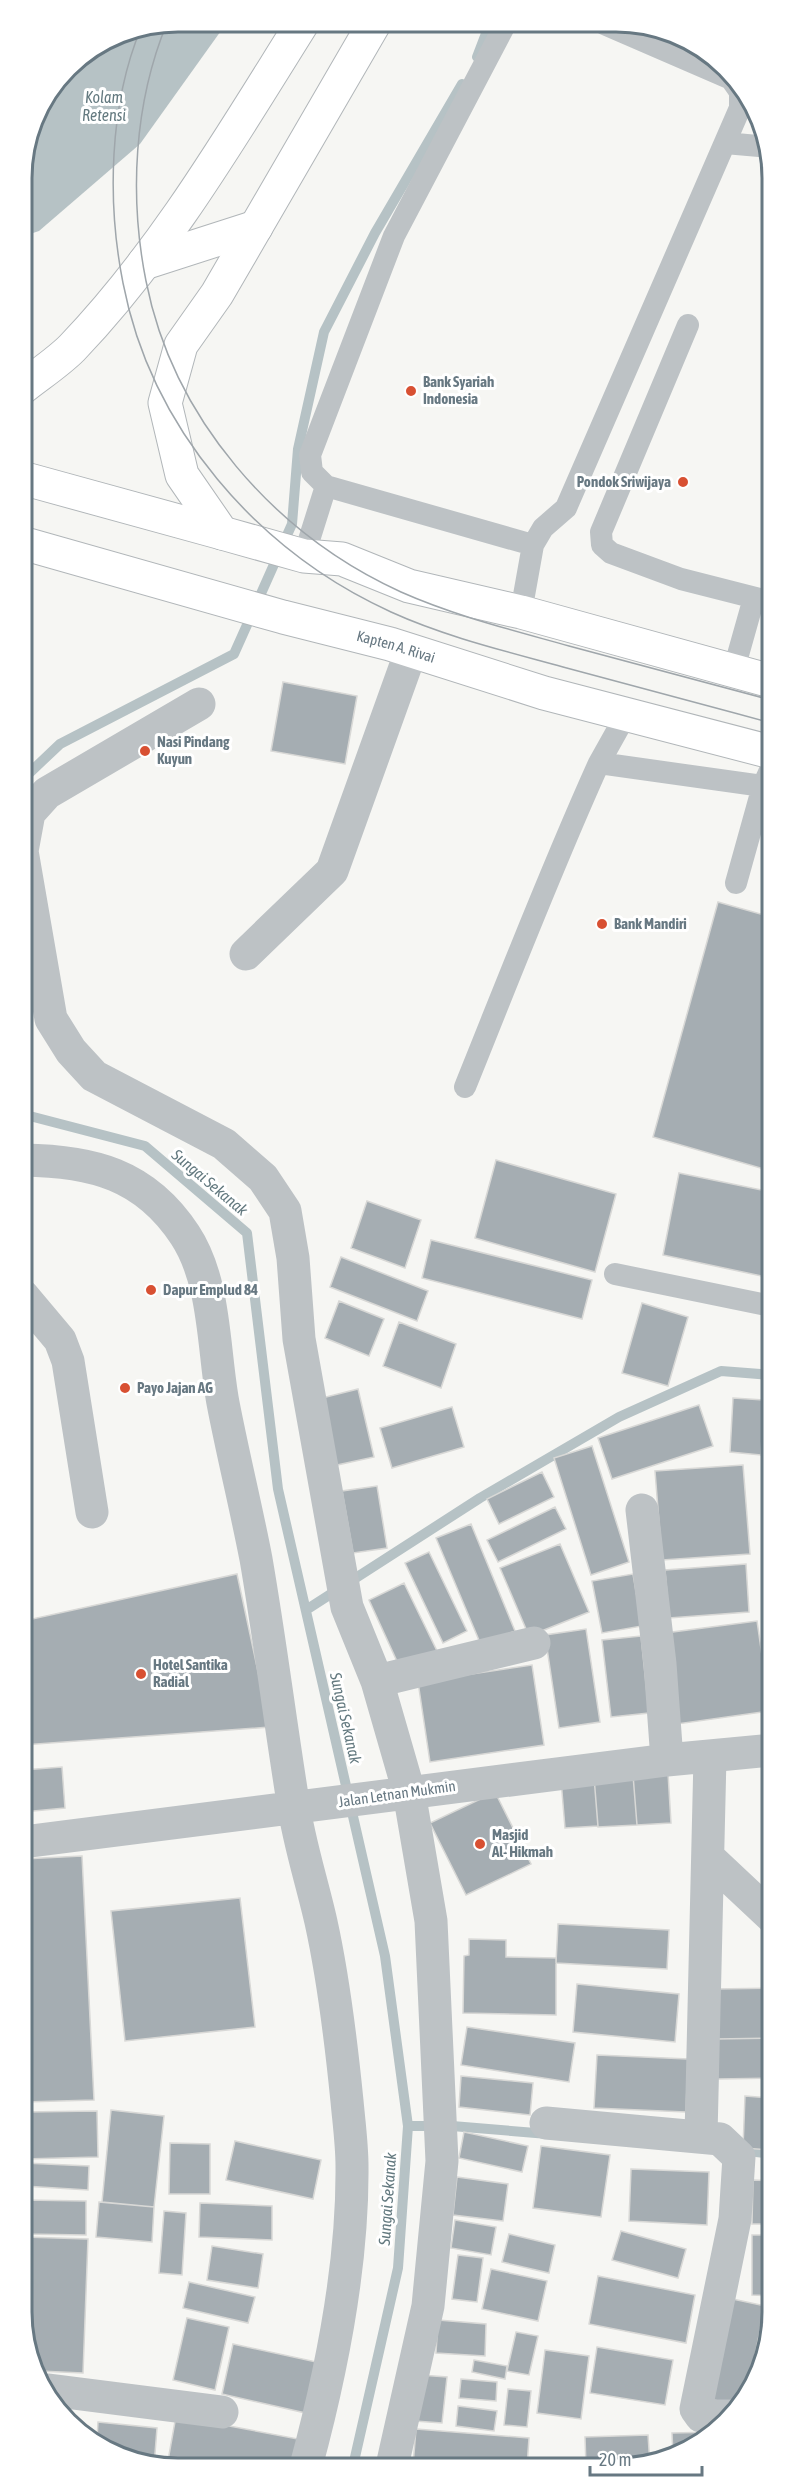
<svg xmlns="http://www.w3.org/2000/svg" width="794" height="2490" font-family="'Asap Condensed',sans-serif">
<rect width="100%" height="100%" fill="#f6f6f3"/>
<!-- water -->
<path fill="#b6c2c5" d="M178 21H228L140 144 39 231 21 237V167L37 108 74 60 118 33Z"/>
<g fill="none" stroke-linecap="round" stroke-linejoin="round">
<!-- stream -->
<path stroke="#b6c2c5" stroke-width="10" d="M477 57 490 23
M22 780 60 744 234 654 292 524 298 449 324 332 375 233 462 84
M22 1114 145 1146 247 1233 278 1489 385 1956 408 2126 398 2268 353 2466
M306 1610 480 1498 619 1417 721 1371 772 1375
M408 2126H452L548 2134
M740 2150 772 2154"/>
</g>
<!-- building -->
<path fill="#a5adb2" stroke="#d8d8d6" stroke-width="1.5" d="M283 682 357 696 345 764 271 751Z
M718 902 771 917V1171L653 1137Z
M496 1160 616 1194 595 1272 475 1238Z
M679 1173 771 1192V1278L663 1255Z
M367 1201 421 1220 405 1268 351 1248Z
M431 1240 592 1280 582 1319 422 1278Z
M341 1257 428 1291 417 1321 330 1287Z
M339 1301 384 1319 369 1356 325 1338Z
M642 1303 688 1317 668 1386 622 1373Z
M399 1322 456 1344 441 1388 383 1366Z
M358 1389 374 1457 337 1465 322 1398Z
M733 1398 764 1400 761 1455 730 1452Z
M699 1405 713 1446 612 1479 598 1438Z
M452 1407 464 1447 392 1468 380 1428Z
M592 1446 629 1562 591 1575 554 1458Z
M743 1465 750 1554 662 1560 655 1471Z
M542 1472 554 1497 499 1524 487 1499Z
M763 1479H772V1531H764Z
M377 1486 387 1548 353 1553 342 1491Z
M555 1507 566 1529 498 1562 487 1540Z
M471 1524 515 1631 481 1645 436 1538Z
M560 1544 589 1612 529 1636 500 1568Z
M429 1552 467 1631 443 1643 405 1563Z
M746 1564 749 1612 669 1618 665 1570Z
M237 1574 270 1727 23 1745V1621Z
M633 1574 642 1626 602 1633 592 1581Z
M404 1583 438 1653 401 1670 369 1600Z
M757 1621 770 1711 677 1724 665 1633Z
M586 1629 600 1722 559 1728 545 1635Z
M641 1636 649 1713 611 1717 602 1640Z
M532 1665 544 1745 430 1762 418 1682Z
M62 1767 65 1808 23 1812V1770Z
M668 1773 671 1823 637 1825 633 1775Z
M633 1775 637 1825 598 1827 594 1777Z
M594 1777 598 1826 565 1828 561 1780Z
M495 1792 531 1864 466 1895 430 1823Z
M82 1856 94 2100 24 2102 23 1859Z
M240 1898 255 2027 125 2041 111 1911Z
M558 1924 669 1930 667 1969 556 1963Z
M469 1939 506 1940V1957L556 1958V2015L463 2013 464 1956 469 1955Z
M577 1984 679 1994 675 2042 573 2032Z
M772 1988V2038L716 2039 714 1989Z
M467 2027 575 2043 569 2082 461 2065Z
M772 2038V2078L717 2079 716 2039Z
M597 2055 688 2059 686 2112 594 2108Z
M461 2076 533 2083 530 2115 459 2107Z
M745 2096 772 2098V2150L743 2148Z
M111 2110 164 2116 154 2207 102 2202Z
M97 2111 98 2157 24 2159V2112Z
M464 2132 528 2146 522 2172 459 2158Z
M235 2141 321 2160 313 2199 226 2180Z
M170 2143 210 2144V2194H169Z
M541 2146 610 2155 601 2217 533 2208Z
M24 2163 89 2166 88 2190 24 2186Z
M631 2169 709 2172 707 2225 629 2221Z
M457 2177 508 2184 503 2221 453 2215Z
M753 2180 773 2181V2224H752Z
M24 2200 86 2201V2235L24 2234Z
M99 2202 154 2207 152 2242 96 2237Z
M200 2203 272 2206V2240L199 2237Z
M164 2211 186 2213 182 2275 159 2273Z
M455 2220 496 2227 491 2255 451 2248Z
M621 2231 686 2249 678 2278 612 2260Z
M509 2234 555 2245 549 2273 502 2262Z
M752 2235H773V2296L752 2295Z
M24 2237 88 2239 83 2373 39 2371 24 2343Z
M212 2246 263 2254 258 2288 207 2280Z
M458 2255 483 2258 477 2302 452 2299Z
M491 2269 547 2281 538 2321 482 2309Z
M598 2276 695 2295 686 2343 589 2324Z
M189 2282 255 2297 248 2323 183 2308Z
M728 2298 765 2306 747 2395 740 2405 708 2399Z
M187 2318 229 2327 215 2390 173 2380Z
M438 2320 486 2324 485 2356 436 2353Z
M767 2323 772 2324 761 2371Z
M516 2332 538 2336 529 2375 507 2371Z
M233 2344 321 2363 310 2414 222 2394Z
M597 2347 673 2360 665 2405 590 2393Z
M545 2350 589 2356 581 2419 537 2413Z
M474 2360 507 2366 505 2379 472 2372Z
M420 2375 447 2377 442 2423 415 2421Z
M461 2379 497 2382 496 2401 459 2398Z
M508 2389 531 2391 527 2427 504 2425Z
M458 2406 497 2411 494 2431 456 2426Z
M176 2416 298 2439 293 2466H167Z
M98 2422 157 2428 154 2466H147L97 2439Z
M416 2429 529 2438 527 2466H413Z
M715 2432 694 2448 673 2456 672 2433Z
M648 2435 650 2465 586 2466 585 2437Z"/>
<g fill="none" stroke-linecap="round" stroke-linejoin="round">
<!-- primary casing -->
<g stroke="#b1b6b9" stroke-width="35">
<g id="primary">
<path d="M375 22 217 294 181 345 165 403 182 475 222 533 304 556 342 559 409 586 521 612 771 681"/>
<path d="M144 263 256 227"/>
<path d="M22 388C38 375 57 363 72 348 164 252 232 135 303 22"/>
<path d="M22 478 222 533"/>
<path id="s1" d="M22 543 283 617 390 644 544 693 771 752"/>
</g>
</g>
<!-- service -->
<path stroke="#bdc2c5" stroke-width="22" d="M506 23 394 236 310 455 312 472 326 486 533 545
M725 143 770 147
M688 325 601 532 602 545 611 553 681 579 771 602
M304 556 326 486
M521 612 533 545 543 528 566 508 740 108V92L731 79 604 24
M734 669 754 598
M627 713 599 763 763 786
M736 883 763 786 771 768
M465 1087C509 978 551 869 599 763
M615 1274 771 1306"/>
<!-- minor -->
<path stroke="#bdc2c5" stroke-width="33" d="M199 704 47 793 29 813 22 851 51 1019 71 1051 94 1076 224 1144 263 1178 285 1211 293 1258 299 1339 347 1607 377 1681 409 1792 431 1921 442 2161 428 2306 392 2466
M246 954 332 871 411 651
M23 1160C92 1161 145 1174 185 1235 216 1282 213 1349 223 1403 233 1455 246 1507 256 1559 270 1640 280 1721 293 1802 299 1843 312 1882 321 1922 334 1981 341 2041 347 2101 349 2123 352 2145 352 2166 353 2266 332 2370 306 2466
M23 1296 60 1340 68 1361 92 1512
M642 1510 660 1664 667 1760
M377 1681 534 1643
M23 1842 667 1760 772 1750
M708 1857 772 1917
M546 2123 720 2139 739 2157 735 2219 696 2409 701 2416H734
M701 2136 710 1757
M49 2390 222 2412"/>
<!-- primary -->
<use href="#primary" stroke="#fff" stroke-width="33"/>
<!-- tram -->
<path stroke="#9fa6ab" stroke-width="1.5" d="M167 23C134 103 129 196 146 281 173 418 274 534 401 592 455 616 512 630 569 646 636 664 703 682 771 700
M141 28C109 105 107 202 123 283 151 428 257 551 391 612 446 637 505 651 563 667 633 686 702 704 771 723"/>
</g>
<!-- markers -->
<g fill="#d85032" stroke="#fff" stroke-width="2">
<circle cx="411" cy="391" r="6"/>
<circle cx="683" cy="482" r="6"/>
<circle cx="145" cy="751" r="6"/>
<circle cx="602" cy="924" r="6"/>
<circle cx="151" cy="1290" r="6"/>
<circle cx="125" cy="1388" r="6"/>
<circle cx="141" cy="1674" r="6"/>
<circle cx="480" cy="1844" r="6"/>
</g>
<g text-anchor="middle" stroke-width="6" stroke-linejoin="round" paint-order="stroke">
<!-- poi labels -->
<g font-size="15" font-weight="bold" fill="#677882" stroke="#fff" text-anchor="start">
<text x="423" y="387">Bank Syariah<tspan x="423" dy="17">Indonesia</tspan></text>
<text x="671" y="487" text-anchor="end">Pondok Sriwijaya</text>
<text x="157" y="747">Nasi Pindang<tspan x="157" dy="17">Kuyun</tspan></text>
<text x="614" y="929">Bank Mandiri</text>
<text x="163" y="1295">Dapur Emplud 84</text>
<text x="137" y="1393">Payo Jajan AG</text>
<text x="153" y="1670">Hotel Santika<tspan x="153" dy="17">Radial</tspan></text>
<text x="492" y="1840">Masjid<tspan x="492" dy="17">Al- Hikmah</tspan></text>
</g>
<!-- street labels -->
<g font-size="15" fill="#677882" stroke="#fff">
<text dy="5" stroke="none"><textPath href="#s1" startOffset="388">Kapten A. Rivai</textPath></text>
<text transform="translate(397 1794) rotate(-8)" y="5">Jalan Letnan Mukmin</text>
</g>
<!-- water labels -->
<g font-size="16" font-style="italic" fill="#63797f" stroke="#fff">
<text x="104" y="103">Kolam<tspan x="104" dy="18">Retensi</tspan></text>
<text transform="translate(210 1182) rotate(40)" y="6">Sungai Sekanak</text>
<text transform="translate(346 1718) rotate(77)" y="6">Sungai Sekanak</text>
<text transform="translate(387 2199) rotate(-86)" y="6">Sungai Sekanak</text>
</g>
</g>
<!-- crop -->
<path d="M0 0H794V2490H0ZM178 32H616A146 146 0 0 1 762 178V2312A146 146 0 0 1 616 2458H178A146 146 0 0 1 32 2312V178A146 146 0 0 1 178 32Z" fill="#fff" fill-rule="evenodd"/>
<path fill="none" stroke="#677882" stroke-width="3" d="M178 32H616A146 146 0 0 1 762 178V2312A146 146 0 0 1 616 2458H178A146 146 0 0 1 32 2312V178A146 146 0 0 1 178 32Z"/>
<!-- scale -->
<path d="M590 2466v9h112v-9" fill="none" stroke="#677882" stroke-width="3"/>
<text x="599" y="2466" font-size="18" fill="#677882" stroke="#ffffff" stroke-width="4.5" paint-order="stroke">20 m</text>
</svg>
